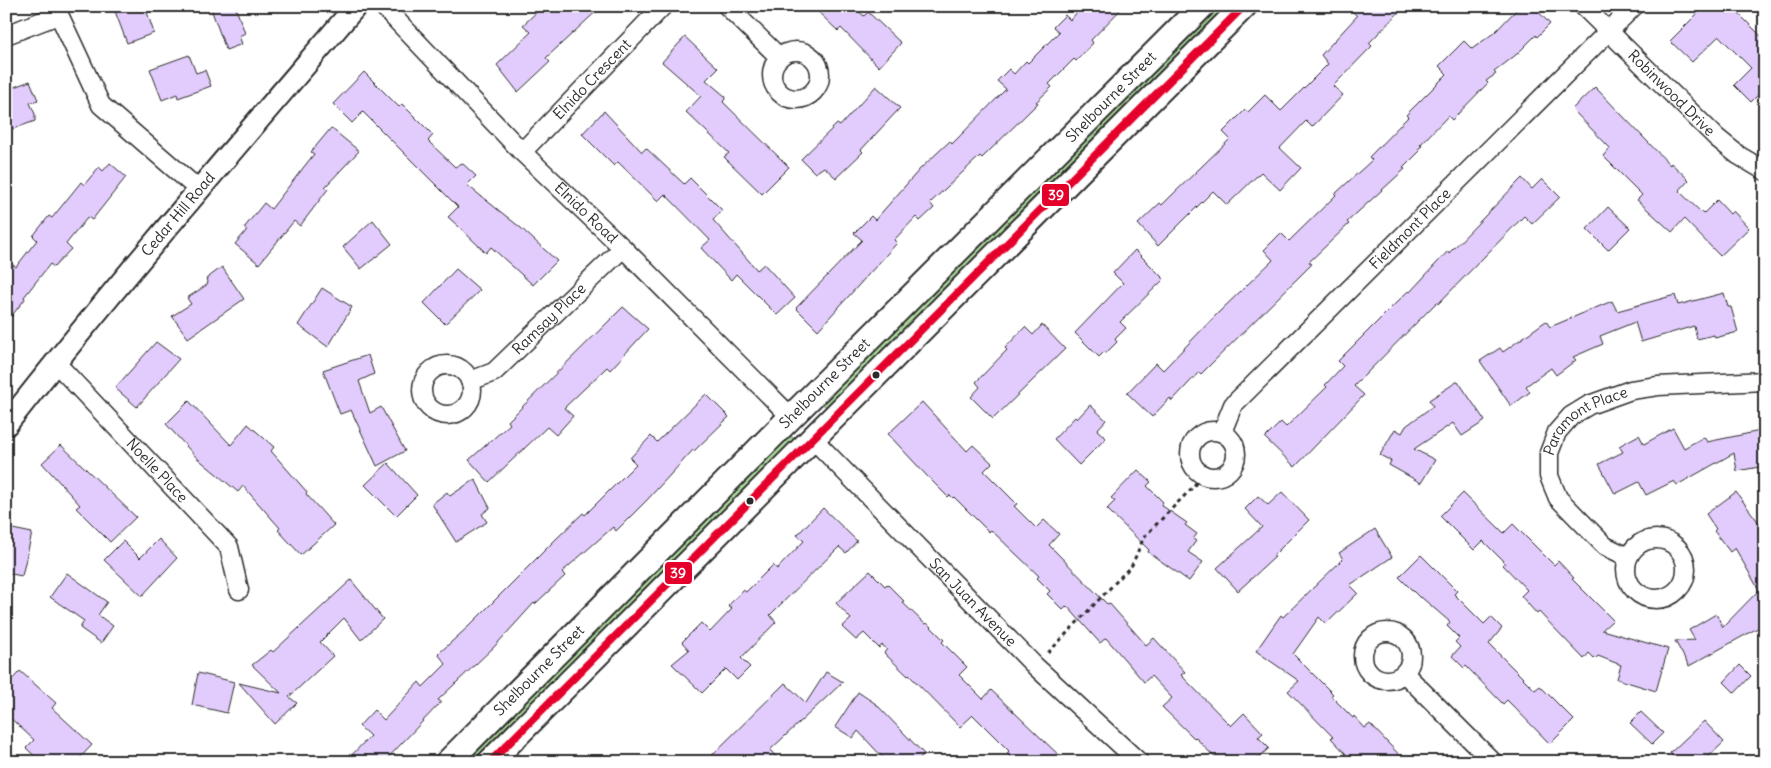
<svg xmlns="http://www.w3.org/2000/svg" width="1771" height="768" font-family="Delius,sans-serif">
<rect width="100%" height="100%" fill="#fff"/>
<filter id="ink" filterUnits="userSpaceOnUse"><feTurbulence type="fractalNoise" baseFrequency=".02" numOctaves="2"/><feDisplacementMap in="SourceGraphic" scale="10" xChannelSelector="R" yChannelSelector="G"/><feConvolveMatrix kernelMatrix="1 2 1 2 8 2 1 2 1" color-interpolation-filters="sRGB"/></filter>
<g filter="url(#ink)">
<!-- green -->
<path fill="#b0e09f" stroke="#6e8665" d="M1210 6H1236L830 411 817 398Z
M786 430 798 444 482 762H456Z"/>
<!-- building -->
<path fill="#e2ccfd" stroke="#2b2b2b" d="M113 6H145L154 33 127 43Z
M210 6H235L245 33 239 36 242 44 226 50Z
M543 6H602L546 58 550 62 518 92 497 65 531 32 523 25Z
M812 6H853L864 16 868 12 901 43 879 67 841 28 838 31Z
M1083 6H1124L1091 40 1093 43 1076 61 1074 59 1049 84 1052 87 1036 102 1038 103 982 158 980 156 930 203 934 208 920 221 916 217 894 240 897 243 818 330 796 308 862 240 854 233 871 216 875 220 920 169 950 141 952 144 1006 89 997 81 1009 69 1014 74 1026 61 1028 63 1059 32 1053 27 1065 15 1070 20Z
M1347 6H1405L1369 43 1372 46 1333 86 1343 95 1312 127 1306 121 1280 148 1301 168 1280 190 1261 172 1227 205 1213 191 1158 246 1138 224 1160 203 1162 205 1170 197 1230 139 1223 132 1245 110 1248 112 1265 95 1281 111 1328 64 1321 55 1357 16Z
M1520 6H1533L1550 24 1537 37 1536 35 1517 54 1494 72 1496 74 1486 81 1488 83 1452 120 1448 116 1420 145 1422 146 1418 149 1420 151 1403 168 1405 169 1347 222 1349 224 1309 262 1312 264 1201 374 1199 372 1172 401 1170 398 1152 417 1127 393 1156 363 1163 370 1218 313 1273 260 1264 250 1281 233 1289 241 1336 195 1335 194 1372 160 1369 157 1408 117 1406 115 1447 74 1439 66 1464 41 1472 49 1495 32Z
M1705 6H1731L1765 40V88L1751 102 1734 85 1751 68 1719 36 1692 62 1670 41Z
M685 37 718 68 706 80 726 97 723 102 789 167 762 194 724 157 729 153 686 112 701 96 662 62Z
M189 55 196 73 205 70 211 86 178 98 177 94 162 100 150 69Z
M364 72 399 107 402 104 433 135 428 141 455 167 462 163 476 176 467 185 521 228 557 261 533 285 491 247 486 253 458 226 448 217 458 207 363 112 352 123 333 104Z
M30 81 38 100 30 103 35 114V121L13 129 12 126 6 128V90Z
M876 86 900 108 861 150 863 152 836 178 824 167 815 173 801 159 837 124 840 126Z
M1595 87 1670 165 1671 163 1689 180 1679 191 1703 214 1717 200 1730 214 1733 211 1749 228 1720 256 1684 219 1672 232 1637 200 1642 195 1603 156 1610 148 1572 109Z
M604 111 642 152 646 148 684 184 690 178 722 210 713 220 757 270 764 264 795 298 777 315 736 274 731 280 701 248 710 240 665 194 658 201 618 162 614 166 582 134Z
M331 128 359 151 325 187 328 189 300 226 294 221 259 264 235 244 247 230 244 228 264 203 271 209 314 154 311 152Z
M110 163 126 177 92 220 88 217 66 244 71 249 54 267 50 264 24 297 25 299 6 323V274L13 265 16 267 37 240 33 236 49 216 52 218 81 182 84 185 99 167 103 171Z
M1522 178 1532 189 1542 179 1560 197 1532 224 1524 216 1438 304 1437 302 1354 386 1364 395 1295 467 1265 438 1281 422 1286 427 1327 387 1325 385 1343 366 1338 361 1408 291 1410 292 1448 251 1449 253Z
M1608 207 1630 228 1608 250 1587 229Z
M373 220 392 244 361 269 343 247Z
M1135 250 1164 279 1120 322 1126 328 1115 339 1117 342 1106 353 1104 352 1099 357 1075 333 1123 283 1113 273Z
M222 267 244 299 188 338 172 316 191 304 187 298 208 284 206 279Z
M456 269 480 290 445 324 424 303Z
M322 288 352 307 328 347 298 325Z
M1724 293 1728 307H1731L1738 332 1715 338 1714 335 1697 339 1694 326 1641 342 1635 322 1600 336 1603 344 1573 357 1576 360 1556 375 1551 368 1526 386 1530 392 1511 406 1480 361 1500 348 1503 352 1546 321 1550 327 1612 301 1617 311 1675 295 1678 305Z
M623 307 648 329 610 370 607 367 564 408 573 416 556 435 547 427 489 482 469 460 510 424 508 421Z
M1042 325 1065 349 993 419 971 397 980 387 976 382 1007 350 1005 348 1025 327 1033 335Z
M156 342 179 359 137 407 115 388Z
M368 355 374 374 359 381 370 413 381 407 405 451 377 466 351 410 340 414 323 370Z
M1458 381 1485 421 1462 436 1453 423 1414 449 1435 460 1421 483 1389 465 1391 461 1380 455 1395 429 1402 433 1406 426 1433 406 1429 400Z
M706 394 729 417 694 451 693 450 647 500 616 531 613 527 562 572 565 576 535 604 534 603 495 646 438 700 441 702 384 762H345L370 736 359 726 374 710 384 720 419 682 423 687 446 664 438 654 469 626 555 540 583 513 585 515 636 464 630 458 651 436 657 442Z
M189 401 231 445 248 424 274 447 271 451 307 492 306 494 334 525 301 555 278 530 280 528 243 486 238 492 196 457 166 424Z
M922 402 967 451 973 445 992 463 984 471 1017 504 1014 506 1036 528 1044 520 1059 534 1049 545 1107 604 1109 603 1146 645 1154 638 1185 672 1181 675 1231 726 1244 713 1263 733 1258 737 1269 748 1254 762H1219L1195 737 1194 738 1162 707 1172 698 1151 676 1144 682 1106 638 1100 643 1067 606 1063 610 1047 594 1050 591 1037 578 1039 576 991 530 989 532 954 497 953 498 950 495 948 497 927 476 888 434Z
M1090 405 1106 420 1097 430 1106 438 1079 465 1054 439 1075 417 1077 419Z
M1673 428 1684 448 1704 437 1707 442 1765 430V466L1737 471 1734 453 1677 485 1674 481 1646 495 1639 482 1615 494 1599 464 1623 452 1619 446 1639 435 1644 444Z
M61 445 136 517 110 542 76 508 80 505 42 463Z
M388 463 417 495 396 516 365 485Z
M1138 470 1151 482 1147 486 1163 502 1161 505 1187 523 1185 525 1197 534 1193 539 1196 541 1188 552 1203 562 1189 581 1148 552 1149 550 1107 509 1115 501 1111 498Z
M475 479 490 508 482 514 487 522 456 542 432 504 447 492 450 496Z
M1282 492 1309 520 1273 556 1275 557 1238 591 1217 568 1262 527 1245 509 1258 496 1268 505Z
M1736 492 1765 531V624L1689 666 1675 641 1695 640 1689 630 1716 614 1723 627 1759 590 1735 548 1730 552 1714 531 1716 529 1706 514Z
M1463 493 1504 533 1513 524 1554 565 1558 561 1574 578 1572 579 1613 620 1602 630 1668 649 1656 691 1617 679 1621 665 1598 656 1595 659 1589 653 1584 659 1539 612 1537 614 1521 596 1527 590 1503 565 1505 563 1483 541 1474 550 1440 516Z
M823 508 857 541 846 553 839 547 770 615 776 622 741 658 750 667 737 680 726 669 702 693 672 664 689 650 682 642 701 623 710 632 732 609 728 606 743 590 746 592 773 565 777 569 804 541 797 535Z
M8 528 32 533 22 576 6 573V536Z
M1375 529 1392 557 1350 585 1358 593 1326 624 1319 617 1293 654 1333 694 1331 696 1353 718 1354 716 1365 728 1370 724 1406 762H1337L1346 754 1331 738 1333 737 1288 691 1299 681 1256 651 1281 615 1283 617 1343 559 1339 553Z
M159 539 177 558 142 596 104 560 123 541 140 558Z
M1421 555 1457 591 1454 594 1484 624 1491 617 1502 628 1489 644 1535 690 1540 686 1574 720 1550 744 1507 700 1503 704 1466 666 1464 668 1452 656 1460 647 1455 642 1459 638 1447 626 1450 622 1421 597 1420 598 1399 577Z
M870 571 885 586 887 584 904 601 902 602 925 624 927 623 944 640 942 642 967 667 959 675 983 699 991 690 1066 762H1015L1007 753 1009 751 973 715 960 727 909 675 908 676 884 653 887 649 882 645 879 648 864 633 856 640 844 629 842 627 851 619 836 603Z
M67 573 107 602 98 615 113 626 101 643 80 628 84 621 50 597Z
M351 580 383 619 361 640 344 618 320 642 333 656 289 697 297 703 275 724 239 683 281 693 252 665 271 650 273 652Z
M1740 665 1751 676 1735 693 1724 682Z
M20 671 56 703 52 708 92 745 76 762H41L26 748 34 740 6 714V686Z
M826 672 843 682 770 750 781 762H705L785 683 806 703Z
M198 673 234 682 227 713 192 705Z
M858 692 876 704 924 754 916 762H887L858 731 853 738 835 727Z
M1641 712 1663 733 1652 744 1630 723Z
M1704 721 1724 742 1703 762H1678L1670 753Z"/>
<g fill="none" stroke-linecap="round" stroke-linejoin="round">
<!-- minor casing -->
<g stroke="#2b2b2b" stroke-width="21">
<g id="minor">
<path d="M55 6 101 105 199 190"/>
<path id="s1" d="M383 6 522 152 623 248 791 417"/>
<path d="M727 6 779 57"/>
<path id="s2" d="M1583 6 1717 138 1738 155 1765 171"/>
<path d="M6 35 58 15"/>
<circle cx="796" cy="75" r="24"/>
<path id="s3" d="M522 152 663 6"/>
<path id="s4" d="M55 362 229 547 239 590"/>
<circle cx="447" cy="390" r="25"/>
<path id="s5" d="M470 381 494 372 623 248"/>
<circle cx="1213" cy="454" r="23"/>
<path id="s6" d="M1222 432 1233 405 1634 6"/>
<path id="s7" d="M812 438 1035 666 1139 762"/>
<circle cx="1656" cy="569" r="30"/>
<path id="s8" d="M1628 557 1605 546 1558 498 1549 476V453L1557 432 1571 416 1589 405 1631 390 1658 386 1765 381"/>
<circle cx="1387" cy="656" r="24"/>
<path d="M1404 673 1493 762"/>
</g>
</g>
<!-- tertiary casing -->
<g stroke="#2b2b2b" stroke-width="25">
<g id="tertiary">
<path id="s9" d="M6 425C118 282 238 144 356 6"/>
</g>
</g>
<!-- secondary casing -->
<g stroke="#2b2b2b" stroke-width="28">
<g id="secondary">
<path id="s10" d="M448 762 791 417 1202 6"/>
<path d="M490 762 1244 6"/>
</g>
</g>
<!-- path -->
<path stroke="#2b2b2b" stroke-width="3" stroke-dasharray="4 4" stroke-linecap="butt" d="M1048 653 1132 565 1144 537 1194 486 1201 475"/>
<!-- minor -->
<use href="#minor" stroke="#fff" stroke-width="18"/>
<!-- tertiary -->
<use href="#tertiary" stroke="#fff" stroke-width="21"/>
<!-- secondary -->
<use href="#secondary" stroke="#fff" stroke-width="24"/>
<!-- bus-1 casing -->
<g stroke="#fff" stroke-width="11">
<path id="bus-1" d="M490 762 1244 6"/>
</g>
<!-- bus-1 -->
<use href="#bus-1" stroke="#e4002b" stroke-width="8"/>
</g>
</g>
<!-- markers -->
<g fill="#2b2b2b" stroke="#fff" stroke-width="2">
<circle cx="876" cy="375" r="4.5"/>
<circle cx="750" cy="501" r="4.5"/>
</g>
<g text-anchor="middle" stroke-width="5" stroke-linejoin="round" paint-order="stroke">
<!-- street labels -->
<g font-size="15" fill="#2b2b2b" stroke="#fff">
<text dy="5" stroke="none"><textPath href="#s3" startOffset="101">Elnido Crescent</textPath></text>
<text dy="5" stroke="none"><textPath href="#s2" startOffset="124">Robinwood Drive</textPath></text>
<text dy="5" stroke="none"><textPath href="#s10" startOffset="939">Shelbourne Street</textPath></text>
<text dy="5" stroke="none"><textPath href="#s1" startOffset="290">Elnido Road</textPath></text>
<text dy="5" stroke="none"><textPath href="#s9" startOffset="272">Cedar Hill Road</textPath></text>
<text dy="5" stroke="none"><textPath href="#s6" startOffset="279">Fieldmont Place</textPath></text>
<text dy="5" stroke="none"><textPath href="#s5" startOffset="102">Ramsay Place</textPath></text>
<text dy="5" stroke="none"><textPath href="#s10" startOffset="534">Shelbourne Street</textPath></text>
<text dy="5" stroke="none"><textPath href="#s8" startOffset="191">Paramont Place</textPath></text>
<text dy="5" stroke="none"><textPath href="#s4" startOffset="149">Noelle Place</textPath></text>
<text dy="5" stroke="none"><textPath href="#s7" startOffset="230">San Juan Avenue</textPath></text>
<text dy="5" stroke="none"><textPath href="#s10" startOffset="129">Shelbourne Street</textPath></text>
</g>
</g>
<g stroke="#fff" stroke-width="2">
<rect x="1041" y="183" width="29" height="24" rx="5" fill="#e4002b"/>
<rect x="664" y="561" width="29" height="24" rx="5" fill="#e4002b"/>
</g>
<g font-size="14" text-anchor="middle" font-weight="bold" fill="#fff">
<text x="1056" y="200">39</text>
<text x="678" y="578">39</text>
</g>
<!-- margin -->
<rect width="1771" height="768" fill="none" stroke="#fff" stroke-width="25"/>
<rect x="12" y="12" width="1746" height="743" fill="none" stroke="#2b2b2b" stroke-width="2" filter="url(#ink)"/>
</svg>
